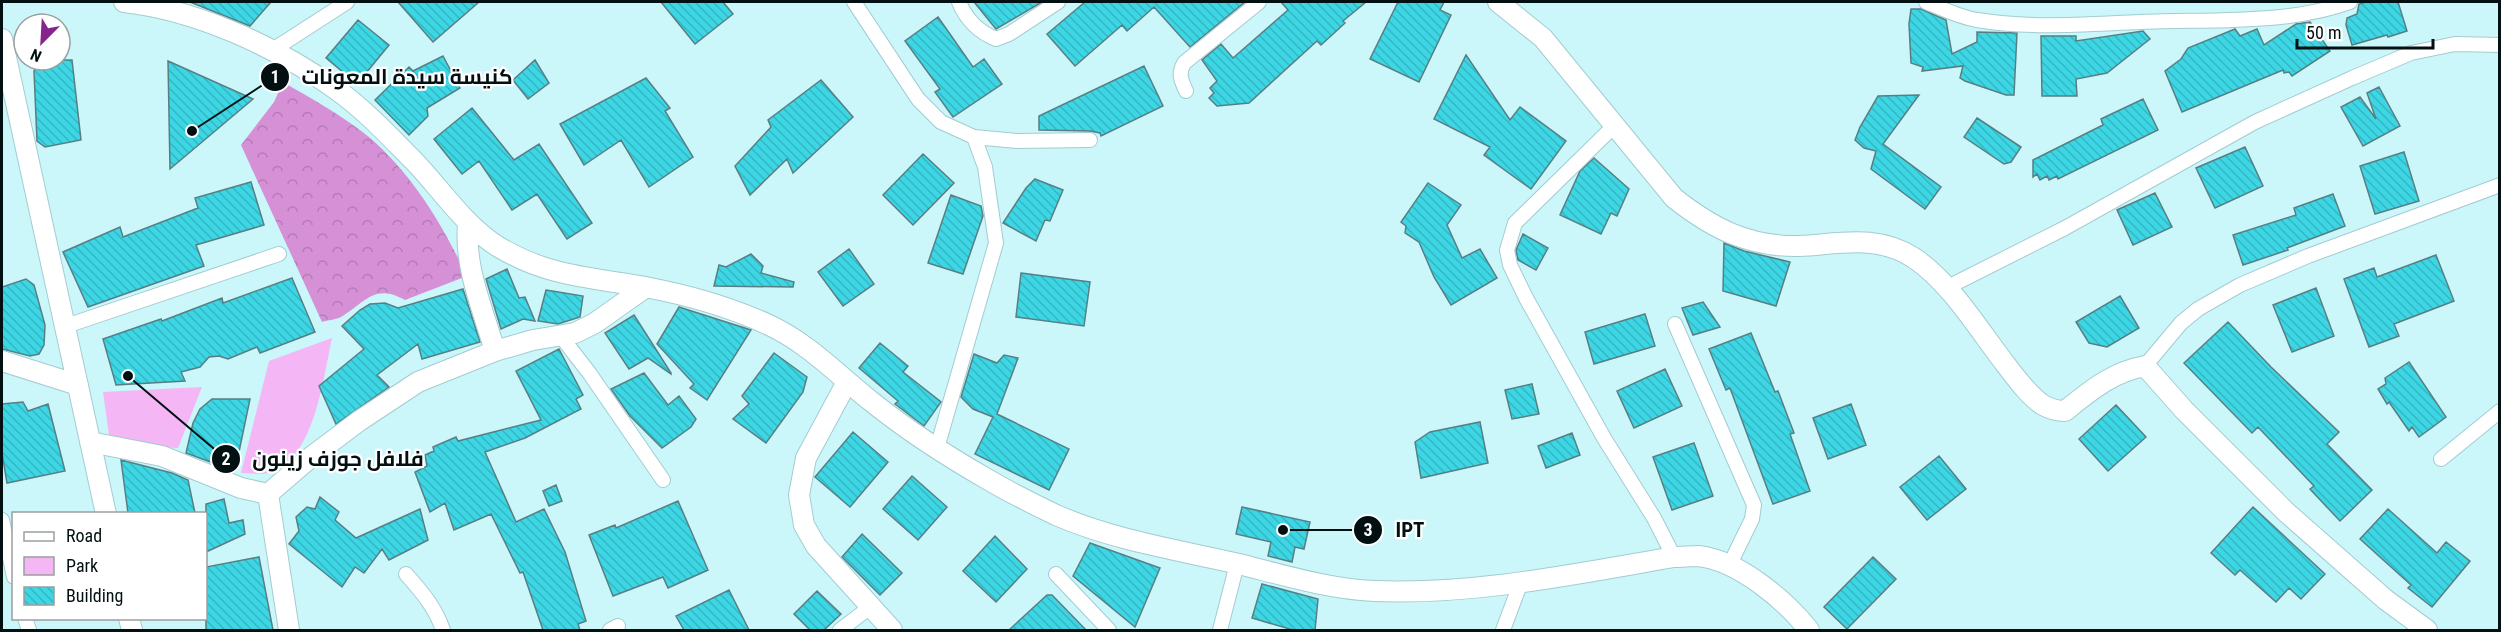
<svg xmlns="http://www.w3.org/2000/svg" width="2501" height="632" font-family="'Roboto Condensed',Cairo,sans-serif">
<defs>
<pattern id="forest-crowns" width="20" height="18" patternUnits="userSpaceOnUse" patternTransform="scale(1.5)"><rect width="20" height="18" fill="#d590d6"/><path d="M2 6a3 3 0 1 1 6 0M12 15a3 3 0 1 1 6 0" fill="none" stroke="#b57bb7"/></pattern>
<pattern id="building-back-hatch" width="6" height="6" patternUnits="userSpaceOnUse" patternTransform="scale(1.5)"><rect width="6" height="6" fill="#3dd6e4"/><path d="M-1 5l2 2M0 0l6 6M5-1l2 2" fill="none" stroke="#34b7c3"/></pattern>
</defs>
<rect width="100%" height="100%" fill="#cbf7fb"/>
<!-- green -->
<path fill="#f4b6f4" d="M332 338C323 378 315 459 269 473 261 475 250 473 241 473L269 361Z
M202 387 178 448 162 447 109 435 103 392Z"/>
<!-- forest -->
<path fill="url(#forest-crowns)" d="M283 82C312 99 343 116 369 137 413 175 442 224 467 276L405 300C374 283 366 302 341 317 335 320 328 320 322 322L241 145 274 102Z"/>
<!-- building -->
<path fill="url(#building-back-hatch)" stroke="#577f83" stroke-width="1.5" d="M190 2H271L250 26Z
M398 2H479L433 42Z
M661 2H723L733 14 695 44Z
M974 2H1042L996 29Z
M1085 2H1245L1190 47 1154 7 1127 31 1122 25 1075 66 1047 34Z
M1281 2H1366L1343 21 1345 23 1321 45 1317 41 1249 103 1217 106 1209 98 1214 93 1210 88 1217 81 1202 60 1221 44 1233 58 1288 10Z
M1398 2H1444L1440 10 1451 15 1419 82 1370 59Z
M2366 2H2398L2407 31 2388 37 2387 35 2352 45 2346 25 2347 18 2357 14 2359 4Z
M1911 9H1921L1946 20 1952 54 1977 42V32L2017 33 2014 95H2006L1965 81 1960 78 1963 66 1922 71 1923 67 1911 63 1909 24Z
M938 17 973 67 984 59 1002 84 953 117 935 92 940 89 905 41Z
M358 20 389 45 357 84 326 58Z
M2310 22 2330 51 2292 76 2289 72 2284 73 2283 70 2182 112 2165 71 2181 59 2188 48 2235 29 2240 36 2257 29 2264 45 2296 24Z
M2143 31 2150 39 2107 73 2076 79 2077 96H2042L2041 36H2076V41Z
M1466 55 1510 120 1520 107 1566 141 1531 189 1484 155 1490 147 1434 119Z
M443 56 460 88 427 108 428 116 409 135 375 100 409 67 413 71Z
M40 60H72L81 140 45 147 37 141 34 71Z
M535 60 549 83 528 99 513 80Z
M168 61 253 99 170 169Z
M1144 66 1163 106 1101 136 1100 133 1090 131 1039 130V116Z
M646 78 670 108 665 111 693 157 649 187 621 140 584 165 560 124Z
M821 80 853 117 793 173 787 159 750 195 735 166 771 127 768 120Z
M2379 87 2400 126 2363 146 2341 107 2360 97 2376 119 2367 93Z
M1919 95 1883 144 1941 187 1925 209 1871 169 1876 151 1864 148 1855 140 1860 127 1878 96Z
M2143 99 2158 130 2058 179 2057 176 2049 180 2047 176 2040 180 2037 174 2033 177V160L2103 125 2101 119Z
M472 108 514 160 539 144 592 223 567 239 537 194 512 210 479 161 462 174 434 139Z
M1977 118 2021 147 2011 162 2004 164 1964 137Z
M2245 147 2263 186 2215 208 2196 168Z
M2404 152 2419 201 2375 214 2360 166Z
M923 154 954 183 913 225 883 195Z
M1594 158 1629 189 1617 216 1611 213 1601 234 1560 215 1580 171Z
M1035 179 1063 190 1050 221 1045 220 1036 241 1003 223 1026 188Z
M251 182 264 225 196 245 204 266 88 307 63 252 120 227 123 237 198 208 195 198Z
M1428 183 1461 205 1447 225 1462 258 1480 249 1497 278 1451 305 1434 277 1419 242 1405 233 1406 226 1401 222Z
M2155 193 2172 227 2133 245 2117 210Z
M2333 194 2345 226 2287 248 2288 250 2243 265 2233 235 2296 215 2294 208Z
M951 195 981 206 983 216 963 274 928 263Z
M1523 234 1548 248 1536 270 1518 260 1516 250Z
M1724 243 1744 251 1790 262 1776 306 1723 291Z
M849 249 874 284 843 306 818 272Z
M751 254 763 266 761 273 794 282 793 287 714 286 719 265 726 267Z
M2436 255 2454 301 2394 324 2399 336 2369 347 2344 279 2374 268 2377 277Z
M507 269 519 298 525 297 535 321 523 319 501 329 486 279Z
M1021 273 1090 282 1084 326 1016 317Z
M292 278 315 332 260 353 257 347 228 359 219 356 209 357 200 367 181 372 185 381 116 385 103 339 161 319 162 321 222 298 223 303Z
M26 279 34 285 45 325 44 345 39 354 30 356 2 349V287Z
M2316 288 2334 336 2292 352 2273 305Z
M463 289 480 342 422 359 418 344 377 375 389 387 336 424 319 386 364 349 342 326 360 310 370 304 385 303 398 308Z
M546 290 583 296 580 317 558 324 538 321Z
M2120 296 2139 328 2107 347 2089 343 2076 322Z
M1703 302 1720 327 1693 335 1682 308Z
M679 307 751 330 707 400 690 388 694 384 657 344Z
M1645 314 1655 346 1594 364 1585 332Z
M634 315 671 373V374L648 358 629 369 605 333Z
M2228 322 2271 367 2339 432 2327 444 2372 490 2340 521 2310 489 2314 486 2258 427 2252 433 2184 363Z
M1751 333 1775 392 1778 391 1794 433 1790 434 1810 491 1773 504 1730 388 1726 390 1709 349Z
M880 343 908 366 903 372 941 402 924 426 895 404 898 401 859 368Z
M559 349 583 395 576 399 581 409 525 438 485 452 516 522 544 509 565 552 586 621 578 624 580 630H543L523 572 520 573 491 514 454 530 445 503 430 512 415 472 427 466 425 455 434 451 433 447 456 437 458 441 541 420 516 371Z
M774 353 807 377 803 392 766 443 733 419 749 404 742 396Z
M974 354 997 363 1004 355 1018 358 997 414 1069 449 1049 490 975 454 993 417 973 409 961 397Z
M2409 362 2446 417 2419 437 2412 427 2409 431 2389 402 2387 404 2378 389 2386 384 2385 378Z
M1665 369 1682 406 1634 428 1617 391Z
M644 373 668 405 679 396 696 419 691 427 662 448 630 416 611 389Z
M1532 384 1539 414 1512 419 1505 390Z
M212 399H250L235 471 186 453 193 423 200 409Z
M23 402 28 411 48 404 65 471 7 483 2 453V404Z
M1851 404 1866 445 1828 459 1813 418Z
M2116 405 2146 437 2108 471 2079 439Z
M1480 422 1488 463 1421 478 1415 442 1430 432Z
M853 432 888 462 850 507 815 477Z
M1572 433 1580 455 1546 468 1538 446Z
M1694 443 1713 496 1672 510 1653 457Z
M1939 456 1966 489 1927 520 1900 487Z
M121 460 172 473 188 480 195 513H128Z
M912 476 947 507 918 540 883 509Z
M556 485 562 501 549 506 543 491Z
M320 497 339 512 335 520 356 538 420 509 428 540 389 560 382 549 364 573 355 567 342 587 289 544 299 531 296 517 307 507 315 509Z
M224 499 229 523 243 520 245 534 206 552V504Z
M678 501 708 570 668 588 663 577 613 596 589 535 615 525 616 528Z
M1242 507 1310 522 1304 549 1295 547 1292 562 1268 556 1271 542 1236 534Z
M2253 507 2325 574 2301 599 2289 588 2276 602 2240 570 2235 575 2211 553Z
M2388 509 2437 553 2446 542 2470 561 2432 607 2408 588 2411 585 2360 539Z
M862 534 902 573 880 595 842 557Z
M995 536 1027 569 996 602 963 571Z
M1090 543 1160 568 1135 627 1073 576Z
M259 557 273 630H206V567Z
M1873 557 1896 579 1847 629 1824 607Z
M1262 584 1318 599 1315 630H1293L1252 618Z
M729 590 749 630H684L676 616Z
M817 591 841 614 824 630H810L794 614Z
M1047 595H1052L1086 630H1009Z"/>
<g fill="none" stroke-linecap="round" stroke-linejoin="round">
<!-- street casing -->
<g stroke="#a2ccd1" stroke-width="16">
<path id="street" d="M854 2 918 99 941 122 974 137 1017 141 1090 140
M959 2C966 19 979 32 996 39L1009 34 1058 2
M1926 2C1943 9 1959 17 1977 20 2031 29 2087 24 2141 22 2208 19 2287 25 2350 2
M271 51 347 2
M1186 91C1181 80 1178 74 1184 63L1259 2
M1614 126 1515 223 1507 250 1510 265 1526 298 1604 438 1654 518 1674 557
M1946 288 2065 228 2255 122 2352 78 2411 53 2455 44 2500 45
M1675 324 1754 505 1752 519 1729 566
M66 326 279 254
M560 335 590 374 663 480
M2145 366 2181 323 2198 309 2240 285 2308 256 2500 185
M937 448 996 243 985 167 974 137
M2441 459 2500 411
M2 520 14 577
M406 574C422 592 435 607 443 630
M1056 574 1109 630
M25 618 29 630
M610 630 618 626
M840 630 869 608
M1220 630 1237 564
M1503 630 1521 582"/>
</g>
<!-- secondary casing -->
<g stroke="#a2ccd1" stroke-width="22">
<path id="secondary" d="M124 2C197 10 277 47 337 90 365 110 389 136 413 160 441 189 463 224 497 246 548 277 590 277 645 287 688 295 730 307 769 325 808 343 839 376 872 402 908 431 947 456 987 479 1009 492 1033 504 1056 515 1113 540 1178 550 1239 564 1283 575 1329 589 1374 591 1475 595 1575 574 1674 557 1682 557 1690 556 1698 556 1738 560 1785 600 1809 630
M1498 2 1543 38 1674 198C1712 228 1748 247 1799 246 1840 244 1877 234 1914 258 1950 282 1979 330 2006 365 2016 378 2029 396 2043 405 2050 409 2057 411 2065 411 2090 391 2112 372 2145 366L2184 410 2286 512 2386 600 2427 630
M2 39 106 514
M468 224C464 267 483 310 495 351
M2 361 78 385
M847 382 806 458 799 495 804 525 816 546 892 630
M90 442 162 456 241 488 268 494 289 630
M268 494 311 457 359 421 418 382 495 351 533 340 575 333 595 323 646 287
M129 618 132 630"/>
</g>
<!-- street -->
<use href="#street" stroke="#fff" stroke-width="14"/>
<!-- secondary -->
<use href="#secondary" stroke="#fff" stroke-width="20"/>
</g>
<!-- callouts -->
<path fill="none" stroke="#021012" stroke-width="2" d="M192 131L275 77M128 376L226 459M1283 530L1368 530"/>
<g fill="#021012" stroke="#fff" stroke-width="2">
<circle cx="192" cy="131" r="6"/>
<circle cx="128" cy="376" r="6"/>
<circle cx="1283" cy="530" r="6"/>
<circle cx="275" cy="77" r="15"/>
<circle cx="226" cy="459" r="15"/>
<circle cx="1368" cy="530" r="15"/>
</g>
<g font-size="18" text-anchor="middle" font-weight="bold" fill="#fff">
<text x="275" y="83">1</text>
<text x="226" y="465">2</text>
<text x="1368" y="536">3</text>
</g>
<g font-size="21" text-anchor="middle" font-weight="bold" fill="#021012" stroke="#fff" stroke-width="4.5" stroke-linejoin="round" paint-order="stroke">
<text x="407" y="84">كنيسة سيدة المعونات</text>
<text x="338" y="466">فلافل جوزف زينون</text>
<text x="1410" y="537">IPT</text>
</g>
<!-- border -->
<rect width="2501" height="632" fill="none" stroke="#021012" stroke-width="6"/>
<!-- legend -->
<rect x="12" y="512" width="195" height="108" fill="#ffffff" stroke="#9a9fa0" stroke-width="1.5"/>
<rect x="24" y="532" width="30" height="9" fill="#ffffff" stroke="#9a9fa0" stroke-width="1.5"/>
<text x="66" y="542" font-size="18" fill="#021012">Road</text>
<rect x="24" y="557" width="30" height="18" fill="#f4b6f4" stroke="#9a9fa0" stroke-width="1.5"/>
<text x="66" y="572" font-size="18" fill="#021012">Park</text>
<rect x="24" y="587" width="30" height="18" fill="url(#building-back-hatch)" stroke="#9a9fa0" stroke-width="1.5"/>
<text x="66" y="602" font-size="18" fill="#021012">Building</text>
<!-- north arrow -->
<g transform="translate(42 42) rotate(204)"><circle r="28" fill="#ffffff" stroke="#9a9fa0" stroke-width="1.5"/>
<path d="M0-4.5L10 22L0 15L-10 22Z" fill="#87238c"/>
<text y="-9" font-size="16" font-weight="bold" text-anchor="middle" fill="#021012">N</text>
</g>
<!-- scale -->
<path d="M2297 39v9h136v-9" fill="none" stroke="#021012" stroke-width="3"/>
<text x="2306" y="39" font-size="18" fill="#021012" stroke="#ffffff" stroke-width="4.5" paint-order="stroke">50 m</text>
</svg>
